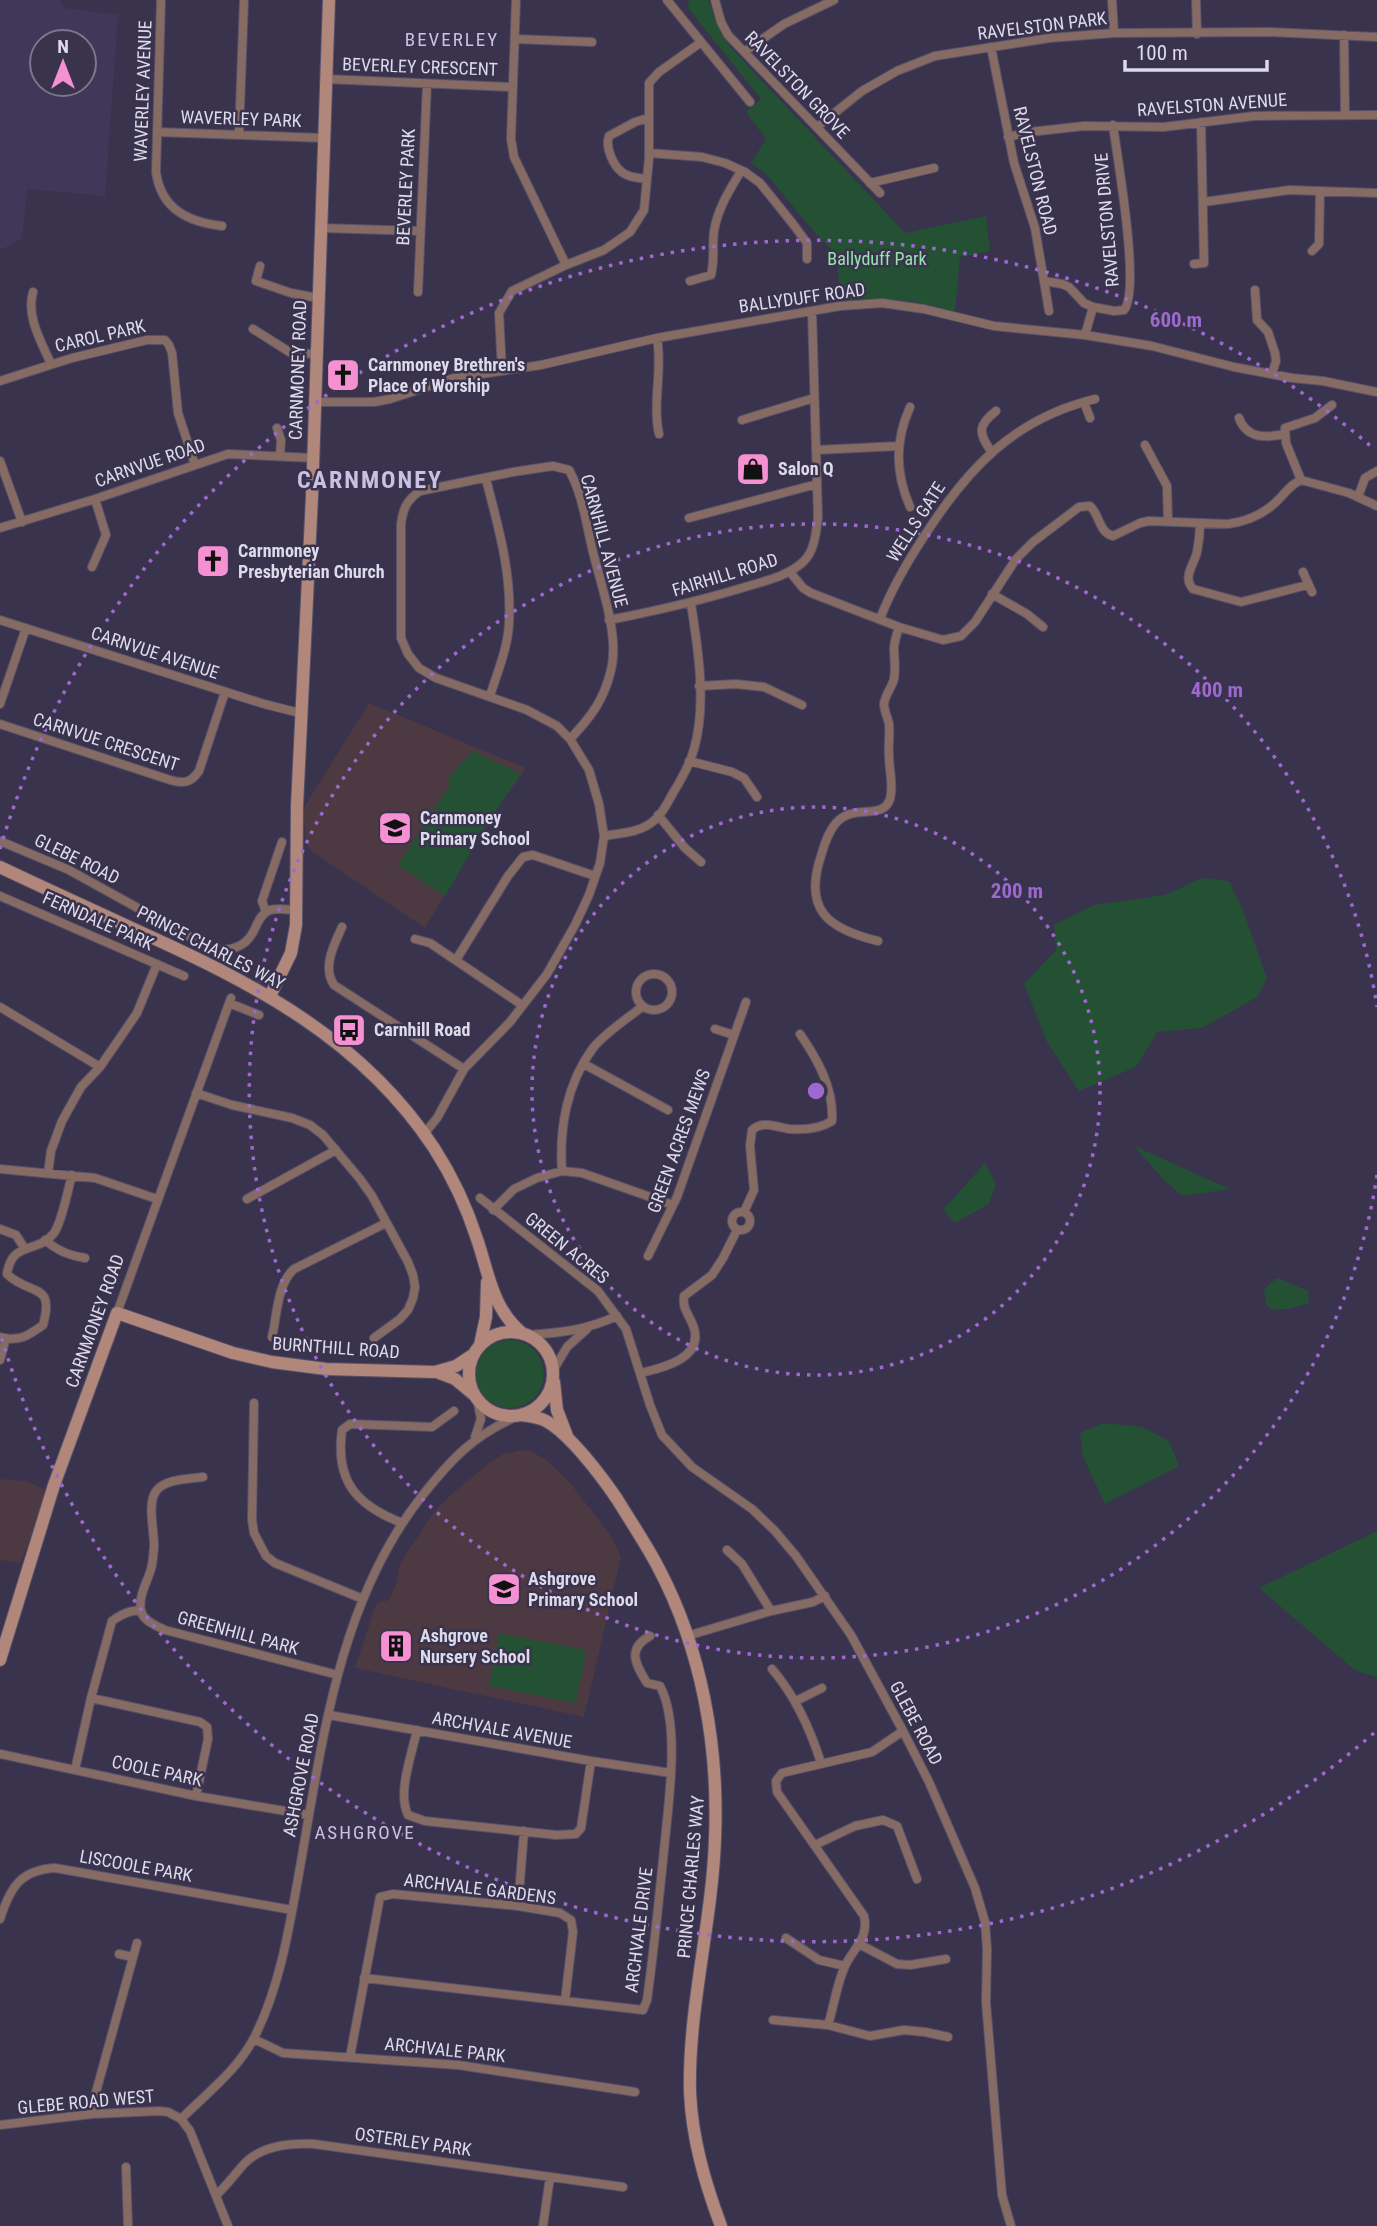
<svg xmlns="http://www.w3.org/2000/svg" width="1377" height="2226" font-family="'Roboto Condensed',sans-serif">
<rect width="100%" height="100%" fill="#39334d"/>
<!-- built -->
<path fill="#413859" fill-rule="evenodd" d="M0 0H59L64 8 118 15 105 196 27 189 22 239 0 250ZM42 42H84V84H42Z"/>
<!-- education -->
<path fill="#4c3941" d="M369 703 526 768 494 813 425 928 311 851 306 842 303 809Z
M521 1450 531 1451 548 1461 571 1484 611 1536 621 1557 584 1717 355 1668 375 1606 380 1602 389 1600 396 1584 400 1563 435 1511 452 1494 489 1463 503 1454Z
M0 1479 26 1481 46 1490 28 1545 20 1563 0 1560Z"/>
<!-- green -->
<path fill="#245133" d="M689 0H708L722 35 735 52 905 233 986 216 990 251 960 257 955 312C913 299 886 297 842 300L835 253 816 234 766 174 751 163 766 139 746 112 761 99 688 8Z
M473 751 521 774 494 813 445 896 398 865 451 783 447 779Z
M1202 878 1229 881 1243 910 1267 979 1257 997 1202 1028 1157 1032 1136 1067 1079 1091 1047 1042 1024 984 1056 950 1054 925 1094 905 1165 895Z
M1134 1146 1230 1189 1183 1196 1164 1180Z
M985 1163 996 1184 989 1204 955 1223 943 1210Z
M1277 1278 1308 1291 1309 1303 1289 1309 1272 1310 1266 1304 1264 1289Z
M476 1374a34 34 0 1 1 68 0a34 34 0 1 1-68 0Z
M1103 1423 1142 1427 1169 1441 1179 1466 1105 1504 1083 1457 1080 1433Z
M1377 1531V1677L1356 1671 1259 1588Z
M499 1633 586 1650 576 1703 489 1686Z"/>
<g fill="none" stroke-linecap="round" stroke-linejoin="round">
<!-- street casing -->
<g stroke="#575169" stroke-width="10">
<path id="street" d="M161 0 156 172C161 209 188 222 222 226
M516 0 511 139 514 157 566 265
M667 0 750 102
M715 0 721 22 728 35 880 193
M1112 0 1114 33
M1196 0 1197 34
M1344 35 1345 115
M515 39 592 42
M991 47 1014 163 1035 228 1049 311
M744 52 784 24 834 0
M326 79 512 87
M817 127 862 91 897 71 935 56 1050 38 1114 33 1268 32 1377 37
M157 132 324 138
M239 134 244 0
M1008 137 1030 132 1084 126 1164 127 1254 116 1377 115
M649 153 702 157 725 163 745 172 760 183 793 224 807 243V259
M647 179C639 178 630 178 623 173 613 166 605 147 609 136L635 122 648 118
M870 183 934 168
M1204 202 1289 190 1377 193
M320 228 420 231
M1312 251 1319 244 1320 191
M1194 264 1204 263 1201 122
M260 266 256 281 291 293 318 298
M690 281 711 275C715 260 712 246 714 231 718 208 729 191 741 171
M1044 281 1062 284 1069 287 1084 303 1093 307 1114 311 1124 310C1141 290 1117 156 1113 125
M1255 290 1257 320 1268 332 1275 353 1276 361 1272 374
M33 292C26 317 41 341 51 364
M418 292 427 84
M253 329 291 353 317 354
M1085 335 1093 307
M657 338C663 370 652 402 659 434
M502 371 499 313 512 291 566 265 604 250 630 232 644 210 649 158V83L659 72 700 43
M0 381 72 358 147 340H165L169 345 172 353 178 413 195 465
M316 402H374L390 399 454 378 541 365 657 338 840 306 882 303 924 309 994 326 1085 335 1152 346 1234 367 1292 378 1323 381 1377 392
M1084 402 1090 418
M910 407C895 441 895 472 910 507
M1239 418C1247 439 1265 438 1285 434
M742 420 814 398
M277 428 281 440 280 456
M1145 445 1167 486 1168 520
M816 450 899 446
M991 451C978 433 978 425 996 411
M0 461 22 522
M486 479C498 526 512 573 509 623 508 648 497 673 490 696
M1301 480 1286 443 1285 428 1315 418 1332 405
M1358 497 1365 478 1377 471
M689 518 817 484
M1200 523C1200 532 1199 542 1197 552 1194 565 1182 577 1193 589L1241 602 1307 585
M0 528 95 499 228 454 313 458
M92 567 106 535 95 499
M790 572 803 588 811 593 899 627C897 633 895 640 894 647 894 658 896 668 894 679 892 687 885 695 884 704 884 711 888 718 889 724 890 735 888 746 889 756 889 770 894 785 890 799 883 821 853 803 836 823 828 832 824 845 821 856 803 910 828 929 878 941
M1303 572 1312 592
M992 594 1027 614 1043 627
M880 619C891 590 906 564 923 538 967 469 1013 419 1095 399
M0 620 264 704 300 713
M609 620C655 611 700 601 745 587 765 581 788 576 803 562 815 551 816 532 818 517L812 311
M899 627 943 640 961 636 975 622 1016 559 1033 542 1079 507 1090 506C1100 515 1099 533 1113 536L1140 523 1149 521 1228 524C1249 521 1265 514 1279 499 1286 492 1291 484 1301 480L1349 493 1377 506
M699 686 736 684 764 687 802 705
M0 704 26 628
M0 724 170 780C183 784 191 783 199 771L225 692
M689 761 732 772 744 778 757 797
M658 815 685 848 701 862
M604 836C620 833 637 833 651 823 661 816 667 804 673 793 681 780 690 764 694 749 707 705 698 648 691 604
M0 841 69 870 212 949C227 951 243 949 252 934 257 927 258 916 268 911 276 907 287 910 296 910
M0 896 184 976
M266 912 262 901 282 842
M342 927C334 945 322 967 334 985L464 1069
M415 939 430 943 522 1005
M456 960 508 876 523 857 533 855 595 876
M636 992a18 18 0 1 1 36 0a18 18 0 1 1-36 0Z
M229 1003 259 1015
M0 1007 100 1067
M715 1029 734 1035
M584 1064 668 1110
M196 1093 232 1105 292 1118 310 1125 323 1135 360 1179 372 1196 408 1262 413 1275 415 1287 413 1298 408 1310 400 1319 374 1338
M424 1134 437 1118 464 1069 510 1022 547 974 575 925 589 895 600 863 604 836 599 804 589 770 570 739 557 726 527 710 436 678 419 668 408 654 401 638V524C403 508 407 500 420 491L513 472 553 466 569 470C582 493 586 522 592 548 600 583 620 635 611 670 604 700 591 717 570 739
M0 1169 95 1178 157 1199
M562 1171C559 1128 567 1083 593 1048 606 1032 627 1019 643 1006
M48 1173 51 1151 62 1121 81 1087 100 1067 137 1013 157 964
M480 1198 598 1291 626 1329 650 1405 662 1435 692 1467 752 1509 775 1531 796 1556 851 1635 903 1731 929 1782 975 1888 985 1922 987 1949 986 2002 1002 2195 1011 2226
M247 1199 336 1150
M493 1210 514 1189 537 1178 562 1171 582 1173 673 1205
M732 1221a9 9 0 1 1 18 0a9 9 0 1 1-18 0Z
M744 1212 754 1190 750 1146 752 1130C764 1120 775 1127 789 1129 803 1130 820 1129 832 1121 834 1089 818 1060 800 1034
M0 1229 16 1235 25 1249
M45 1240C58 1251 68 1255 85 1258
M648 1256 677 1197 746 1002
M117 1313 231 998
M527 1335C561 1333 586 1330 617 1316
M0 1337C19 1342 28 1336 43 1325 55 1281 31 1297 7 1274 12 1240 38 1254 54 1233 62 1222 68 1189 72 1175
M272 1337C277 1316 277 1284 294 1269L386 1223
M0 1360 6 1338
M554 1369 567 1347 587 1329
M641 1373C662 1368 703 1359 694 1328 690 1315 682 1310 684 1296L712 1275 723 1258 737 1230
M254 1403 252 1520 254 1533 266 1556 275 1563 363 1599
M475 1437 481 1419 477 1399
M203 1477C189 1479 166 1479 157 1490 146 1502 155 1533 154 1548 153 1555 153 1563 151 1569 147 1583 138 1596 141 1611 143 1621 157 1626 165 1630L338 1675
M402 1523C356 1505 335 1481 342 1430L350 1424 432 1427 454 1411
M727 1550 742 1564 771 1611
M687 1636 771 1611 813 1602 825 1596
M772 1669C796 1697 810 1728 821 1763
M91 1698 200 1722 207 1727 208 1739 196 1796
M796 1701 822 1688
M329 1715 591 1761 671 1773
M417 1730C412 1754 397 1793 408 1815L425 1821 556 1835 576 1834 581 1828 591 1761
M0 1754 196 1796 309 1815
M75 1770 91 1698 112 1621C122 1614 128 1611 141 1610
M815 1845 855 1826 883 1820 897 1826 917 1879
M518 1906 524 1831
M0 1919C10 1888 20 1870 55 1868L292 1910
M786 1938 819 1960 845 1966
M859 1944 897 1964 910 1965 946 1959
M119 1954 133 1957
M364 1978 643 2010 647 2000C654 1950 659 1900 664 1850 668 1806 681 1725 660 1686L647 1683C636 1665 626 1649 650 1636
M773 2020 828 2025 870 2036 904 2030 925 2032 948 2037
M828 2025C834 2006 837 1983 845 1966 854 1947 869 1939 864 1916L777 1792 776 1781 782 1773 872 1752 903 1731
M254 2039 283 2053 458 2065 635 2092
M350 2057 380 1897 393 1894 518 1906 560 1913 571 1920 573 1932 565 2001
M92 2114 93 2103 137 1943
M181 2119C207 2093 238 2070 255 2036 280 1986 289 1929 299 1873 322 1744 338 1602 422 1496 452 1458 474 1435 518 1416
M0 2125 92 2114 159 2111 168 2112 181 2119 190 2131 228 2226
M126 2167 128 2226
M216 2195C227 2186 236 2172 246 2162 264 2145 291 2143 314 2144L623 2187
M543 2226 550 2177"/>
</g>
<!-- secondary casing -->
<g stroke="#575169" stroke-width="14">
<path id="secondary" d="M0 867C46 889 93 910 140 932 255 984 362 1039 434 1148 452 1176 467 1208 477 1239 489 1274 492 1308 522 1333
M270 996 291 953 296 925 297 806 312 496 329 0
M469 1374a42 42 0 1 1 84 0a42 42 0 1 1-84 0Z
M480 1345 486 1317 487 1282
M439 1373 455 1379 473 1394
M554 1382 557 1410 567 1436
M521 1415C529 1416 539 1417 546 1421 570 1434 602 1477 617 1499 631 1522 646 1544 658 1567 702 1650 719 1747 715 1839 712 1924 688 2008 690 2092 692 2139 705 2183 721 2226
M0 1660 54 1485 117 1313 233 1353 272 1362 326 1369 435 1372 456 1366 474 1354"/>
</g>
<!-- street -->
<use href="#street" stroke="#856b63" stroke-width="8"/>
<!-- secondary -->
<use href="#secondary" stroke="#b0877a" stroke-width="12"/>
</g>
<!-- distance rings -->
<g fill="none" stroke="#9d69ce" stroke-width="3.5" stroke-dasharray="3.5 7">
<circle cx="816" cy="1091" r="284"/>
<path d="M1377 1175A567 567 0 1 1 1377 1007"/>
<path d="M1374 1733A851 851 0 0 1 0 1333M0 849A851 851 0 0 1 1374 449"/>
</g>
<!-- icons -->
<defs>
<g id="church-square" transform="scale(1.75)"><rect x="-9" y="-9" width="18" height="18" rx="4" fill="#f591d2" stroke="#39334d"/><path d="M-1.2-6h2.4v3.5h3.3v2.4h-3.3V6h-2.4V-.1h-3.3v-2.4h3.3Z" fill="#111"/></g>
<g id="shop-square" transform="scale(1.75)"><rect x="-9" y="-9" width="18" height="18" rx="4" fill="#f591d2" stroke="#39334d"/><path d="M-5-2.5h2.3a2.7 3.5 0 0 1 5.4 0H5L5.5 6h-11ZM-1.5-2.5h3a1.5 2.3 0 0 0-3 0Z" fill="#111"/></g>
<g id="school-square" transform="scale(1.75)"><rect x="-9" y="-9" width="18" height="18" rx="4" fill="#f591d2" stroke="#39334d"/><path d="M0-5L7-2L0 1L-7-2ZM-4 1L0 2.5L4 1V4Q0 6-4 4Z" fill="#111"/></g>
<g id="bus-square" transform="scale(1.75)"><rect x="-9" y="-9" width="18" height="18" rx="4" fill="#f591d2" stroke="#39334d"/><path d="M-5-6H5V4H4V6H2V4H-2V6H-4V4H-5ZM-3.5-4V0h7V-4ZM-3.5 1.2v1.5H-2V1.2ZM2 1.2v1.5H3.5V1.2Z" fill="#111"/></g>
<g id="building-square" transform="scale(1.75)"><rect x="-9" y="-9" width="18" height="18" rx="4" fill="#f591d2" stroke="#39334d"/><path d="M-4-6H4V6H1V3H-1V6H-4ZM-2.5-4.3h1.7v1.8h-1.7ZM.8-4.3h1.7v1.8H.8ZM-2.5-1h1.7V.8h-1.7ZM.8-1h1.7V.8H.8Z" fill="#111"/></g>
</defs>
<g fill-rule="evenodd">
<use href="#church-square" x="343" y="375"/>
<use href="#shop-square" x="753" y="469"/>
<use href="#church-square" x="213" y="561"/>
<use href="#school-square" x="395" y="828"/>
<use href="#bus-square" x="349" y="1030"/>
<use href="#school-square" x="504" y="1589"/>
<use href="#building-square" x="396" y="1646"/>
</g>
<g text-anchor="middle" stroke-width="5" stroke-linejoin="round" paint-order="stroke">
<!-- street labels -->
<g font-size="18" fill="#dddaeb" stroke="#39334d">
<text transform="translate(1042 26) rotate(-7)" y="6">RAVELSTON PARK</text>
<text transform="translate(420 67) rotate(2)" y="6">BEVERLEY CRESCENT</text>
<text transform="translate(797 85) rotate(46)" y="6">RAVELSTON GROVE</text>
<text transform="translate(143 91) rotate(-88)" y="6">WAVERLEY AVENUE</text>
<text transform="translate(1212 105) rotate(-4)" y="6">RAVELSTON AVENUE</text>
<text transform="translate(241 119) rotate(2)" y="6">WAVERLEY PARK</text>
<text transform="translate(1035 171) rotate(76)" y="6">RAVELSTON ROAD</text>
<text transform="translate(406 187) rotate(-87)" y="6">BEVERLEY PARK</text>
<text transform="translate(1107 220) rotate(-95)" y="6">RAVELSTON DRIVE</text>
<text transform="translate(802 298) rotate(-8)" y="6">BALLYDUFF ROAD</text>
<text transform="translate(100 336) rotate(-13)" y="6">CAROL PARK</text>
<text transform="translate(298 370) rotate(-88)" y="6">CARNMONEY ROAD</text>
<text transform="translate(150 463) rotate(-19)" y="6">CARNVUE ROAD</text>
<text transform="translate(916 522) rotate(-57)" y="6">WELLS GATE</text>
<text transform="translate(604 541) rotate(75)" y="6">CARNHILL AVENUE</text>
<text transform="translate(725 575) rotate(-17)" y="6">FAIRHILL ROAD</text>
<text transform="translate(155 653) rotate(18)" y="6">CARNVUE AVENUE</text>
<text transform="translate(106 742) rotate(18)" y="6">CARNVUE CRESCENT</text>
<text transform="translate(77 859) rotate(26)" y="6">GLEBE ROAD</text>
<text transform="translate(98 921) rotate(24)" y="6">FERNDALE PARK</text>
<text transform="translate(211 948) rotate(27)" y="6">PRINCE CHARLES WAY</text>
<text transform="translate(679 1141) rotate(-70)" y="6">GREEN ACRES MEWS</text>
<text transform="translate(567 1248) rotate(39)" y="6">GREEN ACRES</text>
<text transform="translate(95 1321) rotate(-70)" y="6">CARNMONEY ROAD</text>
<text transform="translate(336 1348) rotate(4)" y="6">BURNTHILL ROAD</text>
<text transform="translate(238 1633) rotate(15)" y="6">GREENHILL PARK</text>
<text transform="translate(916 1723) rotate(62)" y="6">GLEBE ROAD</text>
<text transform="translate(502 1730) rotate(10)" y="6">ARCHVALE AVENUE</text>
<text transform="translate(157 1771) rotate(12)" y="6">COOLE PARK</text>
<text transform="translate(301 1775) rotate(-79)" y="6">ASHGROVE ROAD</text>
<text transform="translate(136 1866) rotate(10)" y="6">LISCOOLE PARK</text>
<text transform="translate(691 1877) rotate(-85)" y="6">PRINCE CHARLES WAY</text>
<text transform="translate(480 1889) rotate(7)" y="6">ARCHVALE GARDENS</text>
<text transform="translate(639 1930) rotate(-83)" y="6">ARCHVALE DRIVE</text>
<text transform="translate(445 2050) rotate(6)" y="6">ARCHVALE PARK</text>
<text transform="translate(86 2102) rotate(-5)" y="6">GLEBE ROAD WEST</text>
<text transform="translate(413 2142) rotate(8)" y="6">OSTERLEY PARK</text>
</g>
<!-- park labels -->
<g font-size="18" fill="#96e3ac" stroke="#39334d">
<text x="877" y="265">Ballyduff Park</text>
</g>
<!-- poi labels -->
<g font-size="18" font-weight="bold" fill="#dddaeb" stroke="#39334d" text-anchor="start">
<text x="368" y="371">Carnmoney Brethren's<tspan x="368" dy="21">Place of Worship</tspan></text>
<text x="778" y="475">Salon Q</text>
<text x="238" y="557">Carnmoney<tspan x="238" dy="21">Presbyterian Church</tspan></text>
<text x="420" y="824">Carnmoney<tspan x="420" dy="21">Primary School</tspan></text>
<text x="374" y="1036">Carnhill Road</text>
<text x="528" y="1585">Ashgrove<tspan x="528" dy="21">Primary School</tspan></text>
<text x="420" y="1642">Ashgrove<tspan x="420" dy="21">Nursery School</tspan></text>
</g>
<!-- neighbourhood labels -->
<g font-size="19" letter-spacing="2" fill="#c8c1e1" stroke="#39334d">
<text x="452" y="46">BEVERLEY</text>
<text x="365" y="1839">ASHGROVE</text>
</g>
<!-- district labels -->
<g font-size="24" font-weight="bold" letter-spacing="2" fill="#c8c1e1" stroke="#39334d">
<text x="370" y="488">CARNMONEY</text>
</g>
</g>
<circle cx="816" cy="1091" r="10" fill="#9d69ce" stroke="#39334d" stroke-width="3.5"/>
<g font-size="21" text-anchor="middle" font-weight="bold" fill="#9d69ce" stroke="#39334d" stroke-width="5" stroke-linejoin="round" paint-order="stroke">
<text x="1176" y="327">600 m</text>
<text x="1217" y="697">400 m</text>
<text x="1017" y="898">200 m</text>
</g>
<!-- north arrow -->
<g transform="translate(63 63)"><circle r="33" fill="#39334d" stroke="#7b768c" stroke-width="2"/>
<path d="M0-5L12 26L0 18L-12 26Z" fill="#f591d2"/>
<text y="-10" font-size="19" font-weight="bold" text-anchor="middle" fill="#dddaeb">N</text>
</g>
<!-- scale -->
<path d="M1125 60v10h142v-10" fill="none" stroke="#dddaeb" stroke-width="3.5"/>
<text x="1136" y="60" font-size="21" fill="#dddaeb" stroke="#39334d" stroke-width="5" paint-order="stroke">100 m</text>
</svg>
